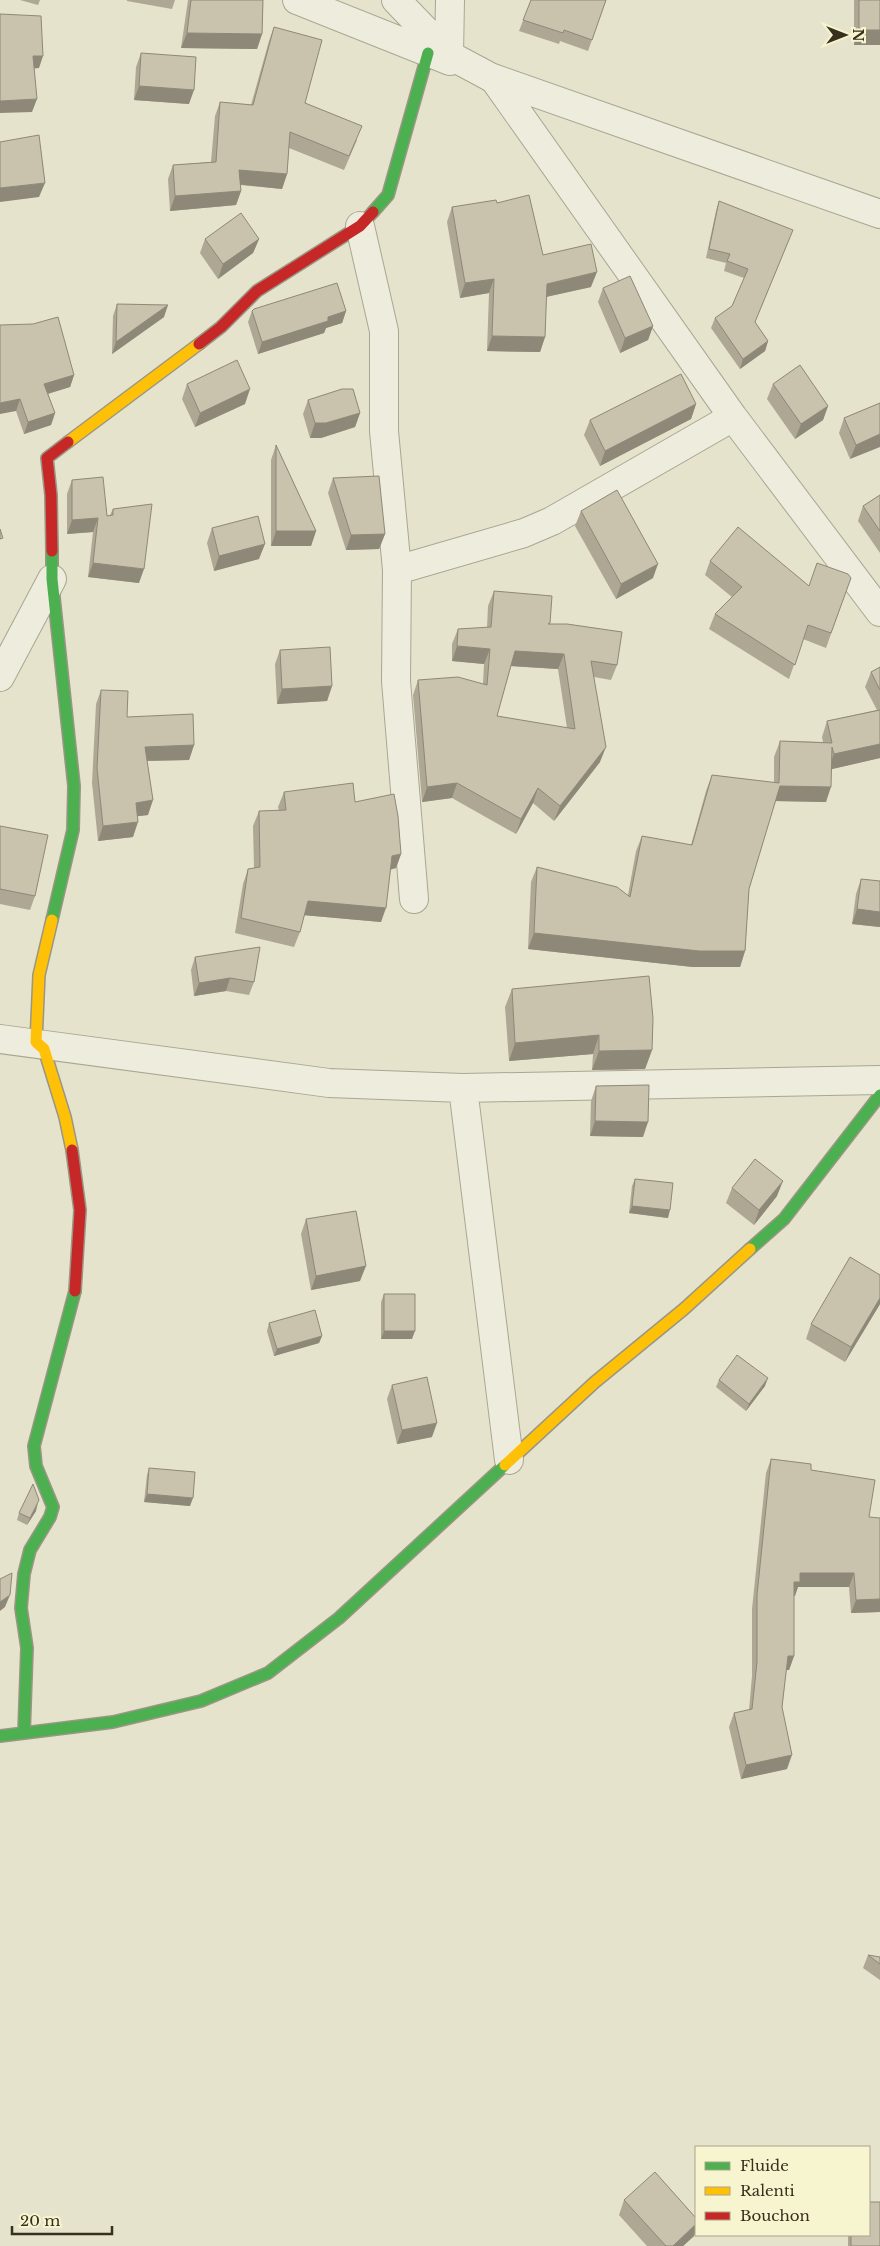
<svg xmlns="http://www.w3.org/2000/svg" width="880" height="2246" font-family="'Libre Baskerville',serif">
<rect width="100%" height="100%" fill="#e5e3cb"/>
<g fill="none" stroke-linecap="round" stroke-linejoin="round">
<!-- street casing -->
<g stroke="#aaa694" stroke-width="30">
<path id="street" d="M297 0 450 61
M396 0 449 55 494 79 733 417 880 612
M449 55 450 0
M490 77 880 214
M360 226 384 331V431L397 570 396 681 414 899
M397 570 524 533 552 521 733 417
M0 677 52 579
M0 1039 329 1083 463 1088 880 1080
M463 1088 509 1460"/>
</g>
<!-- fast casing -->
<g stroke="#999685" stroke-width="14">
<path id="fast" d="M373 212 388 195 428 53
M52 551V579L74 786 73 830 52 920
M750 1249 784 1219 880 1095
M24 1733 27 1648 21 1608 24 1574 30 1550 50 1517 53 1507 36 1466 34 1446 75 1291
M0 1736 113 1722 201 1701 268 1673 339 1618 505 1465"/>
</g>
<!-- slow casing -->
<g stroke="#999685" stroke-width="14">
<path id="slow" d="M68 442 199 344
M52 920 39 975 36 1042 44 1049 65 1117 72 1150
M505 1465 595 1382 684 1309 750 1249"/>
</g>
<!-- jam casing -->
<g stroke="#999685" stroke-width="14">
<path id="jam" d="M199 344 221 327 257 291 360 226 373 212
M52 551 51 495 47 458 68 442
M72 1150 80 1210 75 1291"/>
</g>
<!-- street -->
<use href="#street" stroke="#edecdd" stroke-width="28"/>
<!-- fast -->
<use href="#fast" stroke="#4caf50" stroke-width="11"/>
<!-- slow -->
<use href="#slow" stroke="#ffc107" stroke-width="11"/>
<!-- jam -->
<use href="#jam" stroke="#c62828" stroke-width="11"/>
</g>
<!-- wall -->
<path fill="#ada794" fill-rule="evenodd" d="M20 0H40L38 5Z
M127 0H175L172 9 127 1Z
M188 0H263L262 34 257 49 181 48Z
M531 0H606L588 51 560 41 559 44 519 31Z
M854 0H880V45H854Z
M274 27 305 103 357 140 344 170 289 148 287 174 282 189 241 185V191L236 205 170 211 168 179 173 165 211 162 215 116 220 102 251 105 269 41Z
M141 53 189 104 134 100 136 67Z
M719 201 789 239 755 322 768 341 765 351 740 369 711 328 715 318 732 306 744 278 724 271 726 263 706 258 716 211Z
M497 203 543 255 591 287 546 297 545 337 540 352 487 351 489 293 460 298 447 222 452 207Z
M205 239H259L253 253 218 279 200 253Z
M603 288 653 326 648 340 620 353 598 302Z
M117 304 164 317 112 354 113 316Z
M252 311H346L342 323 326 328 324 333 258 354 248 322Z
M0 325 74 375 70 387 48 394 55 413 51 425 24 434 16 411Z
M187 384 245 404 195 427 182 399Z
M773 384 828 406 823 420 795 439 767 399Z
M308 400 360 413 355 427 321 438H310L303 414Z
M880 403 850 459 839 433 844 418Z
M696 404 691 419 600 466 584 435 590 420Z
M276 445 316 531 311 546H271V460Z
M333 478 385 534 379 549 346 550 328 493Z
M72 480 107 516 110 515 113 509 139 583 88 577 93 532 67 534V494Z
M880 495V553L858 521 863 506Z
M581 511 653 578 616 599 575 526Z
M212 528 259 559 214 571 207 543Z
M710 561 809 586 851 578 826 648 803 639 789 679 709 629 715 614 732 597 705 575Z
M494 591 550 623V624L617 665 611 680 594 677 600 762 554 821 533 803 516 834 452 798 422 802 413 695 418 680 483 684 484 664 452 661V644L458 629 487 628 488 606ZM511 666 558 669 567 728 497 716Z
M280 650 332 686 327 701 277 704 275 664Z
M880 667V758L832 769 826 802 775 801 749 889 745 951 740 967H693L528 949 531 882 537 867 628 895 636 851 642 836 691 845 706 791 712 775 774 783V757L780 741 823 742 822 737 827 721 877 710 865 687 871 672Z
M101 690 127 717 194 745 189 760 147 761 148 815 137 816 133 837 98 841 92 783 96 704Z
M284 792 355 802 401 854 396 868 390 870 381 922 304 915 300 932 294 947 235 933 243 884 248 869 254 868 253 826 259 811H279L278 807Z
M0 826 35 896 30 910 0 904Z
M861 879 880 881V927L852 924 856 894Z
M195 957 254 982 249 995 226 991 194 996 191 970Z
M512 989 652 1050 645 1069 592 1070 593 1054 509 1061 505 1007Z
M596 1086 643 1137 590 1136 591 1101Z
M635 1179 668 1218 629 1213 632 1186Z
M732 1188 777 1196 754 1225 726 1203Z
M306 1219 360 1281 311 1290 301 1234Z
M880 1275V1304L845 1362 806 1339 811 1324Z
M384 1294 412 1339H381V1302Z
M269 1323 322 1336 319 1343 274 1356 267 1331Z
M719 1380 765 1386 746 1411 716 1387Z
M392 1385 432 1437 397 1444 387 1399Z
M771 1459 811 1470 869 1517 880 1612 851 1613 849 1587H798L794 1596V1656L789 1670H786L782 1707 787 1769 741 1779 729 1727 734 1713 749 1710 752 1676V1609L766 1473Z
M149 1468 190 1506 144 1502 147 1475Z
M36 1511 27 1525 17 1520 19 1513Z
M868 1955 880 1957V1980L863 1968Z
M624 2200 694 2236 683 2246H647L619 2215Z
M848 2235H869L880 2246H848Z"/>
<!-- shaded-wall -->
<path fill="#8d8878" d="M859 30H880V45H854Z
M187 33 262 34 257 49 181 48Z
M33 56H43L39 68 29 69Z
M139 86 194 90 189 104 134 100Z
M37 99 32 112 0 113V101Z
M239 170 287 174 282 189 234 184Z
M45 183 39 197 0 202V188Z
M241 191 236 205 170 211 175 196Z
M259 239 253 253 218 279 223 264Z
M597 272 591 287 541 298 547 284Z
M494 279 489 293 460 298 465 283Z
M168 305 164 317 112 354 116 342Z
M346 311 342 323 326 328 324 333 258 354 262 342 328 317Z
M653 326 648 340 620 353 625 338Z
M492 336 545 337 540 352 487 351Z
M768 341 765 351 740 369 743 359Z
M74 375 70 387 40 396 44 384Z
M250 389 245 404 195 427 200 413Z
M20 399 16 411 0 414V403Z
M696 404 691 419 600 466 605 451Z
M828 406 823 420 795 439 801 424Z
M55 413 51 425 24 434 28 422Z
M360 413 355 427 321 438H310L315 423Z
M880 434V447L850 459 856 445Z
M98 518 93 532 67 534 72 520Z
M276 531H316L311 546H271Z
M385 534 379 549 346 550 351 535Z
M265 544 259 559 214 571 219 556Z
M93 563 144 569 139 583 88 577Z
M658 564 653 578 616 599 621 584Z
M457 646 490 649 484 664 452 661Z
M515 651 564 654 558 669 510 666Z
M332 686 327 701 277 704 282 689Z
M880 744V758L828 770 834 754Z
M194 745 189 760 139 761 145 747Z
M606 747 600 762 554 821 560 806Z
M457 783 452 798 422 802 427 787Z
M780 786 831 787 826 802 774 801Z
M538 788 533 803 516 834 521 819Z
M153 800 148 815 131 817 136 803Z
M138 822 133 837 98 841 103 826Z
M401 854 396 868 386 870 392 856Z
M308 901 386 908 381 922 302 915Z
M857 909 880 912V927L852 924Z
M534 933 745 951 740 967H693L528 949Z
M230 978 226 991 194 996 199 983Z
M599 1035 593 1054 509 1061 515 1043Z
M652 1050 645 1069 592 1070 599 1051Z
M595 1121 648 1122 643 1137 590 1136Z
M783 1181 777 1196 754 1225 759 1210Z
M632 1206 670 1210 668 1218 629 1213Z
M366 1266 360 1281 311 1290 316 1276Z
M880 1298V1304L845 1362 851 1347Z
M384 1331H415L412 1339H381Z
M322 1336 319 1343 274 1356 277 1349Z
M768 1378 765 1386 746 1411 749 1404Z
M437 1423 432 1437 397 1444 402 1430Z
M147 1494 193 1498 190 1506 144 1502Z
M38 1503 36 1511 27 1525 30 1518Z
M800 1573H854L849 1587H798L795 1596 789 1595 794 1582Z
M10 1595 5 1607 0 1611V1602Z
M880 1599V1612L851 1613 856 1600Z
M788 1656H794L789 1670H783Z
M792 1755 787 1769 741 1779 746 1765Z
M696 2224V2230L694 2236 683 2246H673Z"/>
<!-- building -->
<path fill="#c9c2ac" stroke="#8d8878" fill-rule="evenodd" d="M191 0H263L262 34 187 33Z
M531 0H606L592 40 564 30 563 33 523 20Z
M859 0H880V30H859Z
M0 14 41 16 43 56H33L37 99 0 101Z
M274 27 322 40 305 103 362 126 349 156 290 132 287 174 239 170 241 191 175 196 173 165 216 162 220 102 253 105Z
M141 53 196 57 194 90 139 86Z
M39 135 45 183 0 188V142Z
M529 195 543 255 591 244 597 272 547 284 545 337 492 336 494 279 465 283 452 207 496 200 497 203Z
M719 201 793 230 755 322 768 341 743 359 715 318 732 306 748 269 727 261 730 254 709 249Z
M241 213 259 239 223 264 205 239Z
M630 276 653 326 625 338 603 288Z
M337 283 346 311 328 317V321L262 342 252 311 254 309Z
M117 304 168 305 116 342Z
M58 317 74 375 44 384 55 413 28 422 20 399 0 403V325L33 324Z
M237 360 250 389 200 413 187 384Z
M800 365 828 406 801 424 773 384Z
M681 374 696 404 605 451 590 420Z
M342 389H353L360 413 326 423H315L308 400Z
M880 403V434L856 445 844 418Z
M276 445 316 531H276Z
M379 476 385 534 351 535 333 478Z
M103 477 107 516 113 515V509L152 504 144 569 93 563 98 518 72 520V480Z
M617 490 658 564 621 584 581 511Z
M880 495V531L863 506Z
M258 516 265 544 219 556 212 528Z
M738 527 809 586 817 563 848 574 851 578 831 633 808 625 795 665 715 614 742 587 710 561Z
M0 529 3 538 0 539Z
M494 591 552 596 550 623 548 624H567L622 632 617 665 591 661 606 747 560 806 538 788 521 819 457 783 427 787 418 680 458 677 487 685 490 649 457 646 458 629 491 627ZM515 651 564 654 575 729 497 716Z
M330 647 332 686 282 689 280 650Z
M880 667V690L871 672Z
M101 690 128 691 127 717 193 714 194 745 145 747 153 800 136 803 138 822 103 826 97 768Z
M880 710V744L834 754 832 747 831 787 780 786 749 889 745 951H699L534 933 537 867 617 887 630 897 642 836 692 845 712 775 779 783 780 741 832 743 827 721Z
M353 783 355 802 394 794 398 816 401 854 392 856 386 908 308 901 300 932 241 918 248 869 260 867 259 811 286 810 284 792Z
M0 826 48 835 35 896 0 889Z
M861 879 880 881V912L857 909Z
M260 947 254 982 230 978 199 983 195 957Z
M649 976 653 1018 652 1050 599 1051V1035L515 1043 512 989Z
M649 1085 648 1122 595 1121 596 1086Z
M755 1159 783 1181 759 1210 732 1188Z
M635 1179 673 1183 670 1210 632 1206Z
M356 1211 366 1266 316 1276 306 1219Z
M850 1257 880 1275V1298L851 1347 811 1324Z
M384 1294H415V1331H384Z
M315 1310 322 1336 277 1349 269 1323Z
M737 1355 768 1378 749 1404 719 1380Z
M427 1377 437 1423 402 1430 392 1385Z
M771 1459 811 1464V1470L875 1480 869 1517 880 1518V1599L856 1600 854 1573H800V1582H794V1656H788L782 1707 792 1755 746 1765 734 1713 752 1709 757 1662V1595Z
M149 1468 195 1472 193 1498 147 1494Z
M33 1484 39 1500 30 1518 19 1513Z
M12 1573 10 1595 0 1602V1579Z
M868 1955 880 1957V1964Z
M655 2172 696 2218V2224L673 2246H666L624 2200Z
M869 2202H880V2246H851V2235H869Z"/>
<!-- legend -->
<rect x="695" y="2146" width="175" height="90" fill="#f7f4d0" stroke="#aba688"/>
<rect x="705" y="2162" width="25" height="8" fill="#4caf50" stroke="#aba688"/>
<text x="740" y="2171" font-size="15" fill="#38301c">Fluide</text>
<rect x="705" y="2187" width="25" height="8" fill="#ffc107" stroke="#aba688"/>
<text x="740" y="2196" font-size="15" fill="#38301c">Ralenti</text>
<rect x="705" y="2212" width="25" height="8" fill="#c62828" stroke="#aba688"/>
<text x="740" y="2221" font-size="15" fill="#38301c">Bouchon</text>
<!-- north arrow -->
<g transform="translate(845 35) rotate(90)" stroke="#f7f4d0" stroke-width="4" paint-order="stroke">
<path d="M0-4L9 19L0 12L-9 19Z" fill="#38301c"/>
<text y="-8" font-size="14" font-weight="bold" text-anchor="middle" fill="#38301c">N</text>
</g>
<!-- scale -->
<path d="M12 2226v8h100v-8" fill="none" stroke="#38301c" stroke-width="2.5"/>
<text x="20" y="2226" font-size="15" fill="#38301c" stroke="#f7f4d0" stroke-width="4" paint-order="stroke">20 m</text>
</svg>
